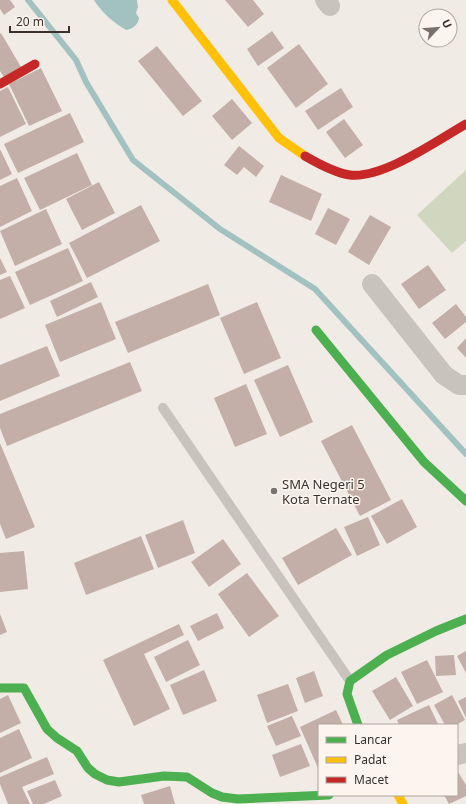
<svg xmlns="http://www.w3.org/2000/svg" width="466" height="804" font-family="'Noto Sans',sans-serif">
<rect width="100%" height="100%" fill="#f0ebe5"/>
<!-- green -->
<path fill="#d1d6bf" d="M466 170V241L452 253 417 215Z"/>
<!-- water -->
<path fill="#a1c2c1" d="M94 0H137L138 7 136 13 139 18C138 25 133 29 126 30 113 22 102 13 94 0Z"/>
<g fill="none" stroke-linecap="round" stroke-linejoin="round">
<!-- stream -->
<path stroke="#a1c2c1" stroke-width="6" d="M28 0 76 60 86 82 133 160 220 229 315 289 466 454"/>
</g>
<!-- building -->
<path fill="#c3afa7" d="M0 0H10L15 7 4 15 0 9Z
M225 0H253L264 14 248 27Z
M272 31 284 48 258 66 247 49Z
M1 33 21 67 4 77 0 71V34Z
M299 44 328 84 296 108 267 68Z
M157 46 202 101 183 116 138 61Z
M41 68 62 111 29 126 9 84Z
M8 87 26 124 0 137V91Z
M341 88 353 107 318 130 305 111Z
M232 99 252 123 232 140 212 116Z
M70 113 84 142 18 173 4 144Z
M344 119 363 145 345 158 326 132Z
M239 146 264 166 256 177 244 167 237 175 224 165Z
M0 149 12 174 0 180Z
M77 153 92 185 40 210 24 178Z
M281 175 322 194 311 221 269 202Z
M17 178 32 211 0 227V186Z
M99 182 115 213 82 230 66 199Z
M141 205 160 241 87 278 69 243Z
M328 208 350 219 336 245 315 234Z
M46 209 62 244 15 266 0 231Z
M370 215 391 227 369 265 348 252Z
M68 248 83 281 30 305 15 272Z
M0 258 7 272 0 275Z
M428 265 446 290 419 309 401 284Z
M10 276 25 308 0 319V280Z
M91 282 98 297 57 317 50 301Z
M208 284 220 315 128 353 115 322Z
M101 302 116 339 60 362 45 325Z
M257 302 281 358 244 374 220 318Z
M456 304 466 317V322L445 339 432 323Z
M466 338V358L457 348Z
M47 346 60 376 0 401V365Z
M130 362 142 391 7 446 0 428V414Z
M288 365 313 422 280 437 254 380Z
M246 384 267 434 235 447 214 398Z
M352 425 391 500 360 516 321 441Z
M0 443 35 527 6 539 0 524Z
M402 499 417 527 387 544 371 516Z
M368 517 380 545 357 556 344 527Z
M183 520 195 553 158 568 145 535Z
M336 528 352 555 298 585 282 558Z
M141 536 154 569 86 595 74 563Z
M223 539 241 564 209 587 191 562Z
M24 551 28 589 0 592V553Z
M247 573 279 616 249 637 218 594Z
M217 613 224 628 198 641 190 626Z
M0 614 7 632 0 635Z
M179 624 184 635 144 654 170 709 134 726 103 660Z
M188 640 200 665 166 682 154 657Z
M466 651V673L457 656Z
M454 655 456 675 436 676 435 656Z
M427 660 443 692 417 704 401 672Z
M204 670 217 701 183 715 170 685Z
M314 671 323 696 305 703 296 678Z
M396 677 413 706 390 720 372 691Z
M288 684 298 711 267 723 257 695Z
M8 695 21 723 0 733V699Z
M452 695 465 720 456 725H445L434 705Z
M466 697V718L458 701Z
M429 705 438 724 399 725 397 720Z
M336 710 343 725H319V768H318L300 727Z
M292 716 301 736 276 746 267 726Z
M19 729 32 758 0 773V738Z
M301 744 310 766 280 777 272 755Z
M47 757 54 774 22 787 30 804H8L0 784V777Z
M458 772 466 785V796L449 804 444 795H457V773Z
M55 780 62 796 44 804H33L27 791Z
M170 786 175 804H144L141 795Z"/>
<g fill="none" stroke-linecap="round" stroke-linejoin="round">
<!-- lane -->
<path stroke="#c9c3be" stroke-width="10" d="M163 408 350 681"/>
<!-- street -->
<path stroke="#c9c3be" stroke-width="20" d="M325 0 330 6
M372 284 444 375 459 385H466
M457 755 466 753"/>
<!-- fast -->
<path stroke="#4caf50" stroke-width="9" d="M316 330 424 462 466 501
M0 688H24L47 729 57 738 77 751 88 768 95 774 107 780 119 782 164 776 187 777 212 793 222 797 238 799 329 795
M358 725 347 694 350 681 387 655 436 631 466 619"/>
<!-- slow -->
<path stroke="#ffc107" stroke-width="9" d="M172 0 279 138 305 156
M398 795 403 804"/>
<!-- jam -->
<path stroke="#c62828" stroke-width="9" d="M0 84 35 64
M305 156C317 163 336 173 350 175 383 179 438 140 466 124"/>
</g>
<!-- markers -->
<circle fill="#7a716c" stroke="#fbf5ee" stroke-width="1.5" cx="274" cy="491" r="4"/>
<g text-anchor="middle" stroke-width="3" stroke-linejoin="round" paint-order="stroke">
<!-- poi labels -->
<g font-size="13" fill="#3b302b" stroke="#fbf5ee" text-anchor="start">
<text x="282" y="489">SMA Negeri 5<tspan x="282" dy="15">Kota Ternate</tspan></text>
</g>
</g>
<!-- legend -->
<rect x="318" y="724" width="140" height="72" fill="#fbf5ee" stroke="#aea6a0"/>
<rect x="326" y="737" width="20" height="6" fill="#4caf50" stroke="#aea6a0"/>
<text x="354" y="744" font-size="12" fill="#3b302b">Lancar</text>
<rect x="326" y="757" width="20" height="6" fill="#ffc107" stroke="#aea6a0"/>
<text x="354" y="764" font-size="12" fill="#3b302b">Padat</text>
<rect x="326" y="777" width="20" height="6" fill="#c62828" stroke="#aea6a0"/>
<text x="354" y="784" font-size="12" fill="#3b302b">Macet</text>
<!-- north arrow -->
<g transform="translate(438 28) rotate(64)"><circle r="19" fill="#fbf5ee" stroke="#aea6a0"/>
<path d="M0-3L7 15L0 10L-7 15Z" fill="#7a716c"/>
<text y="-6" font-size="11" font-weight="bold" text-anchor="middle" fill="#3b302b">U</text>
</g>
<!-- scale -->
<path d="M10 26v6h59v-6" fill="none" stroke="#3b302b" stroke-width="2"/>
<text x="16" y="26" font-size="12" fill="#3b302b" stroke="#fbf5ee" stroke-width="3" paint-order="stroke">20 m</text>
</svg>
